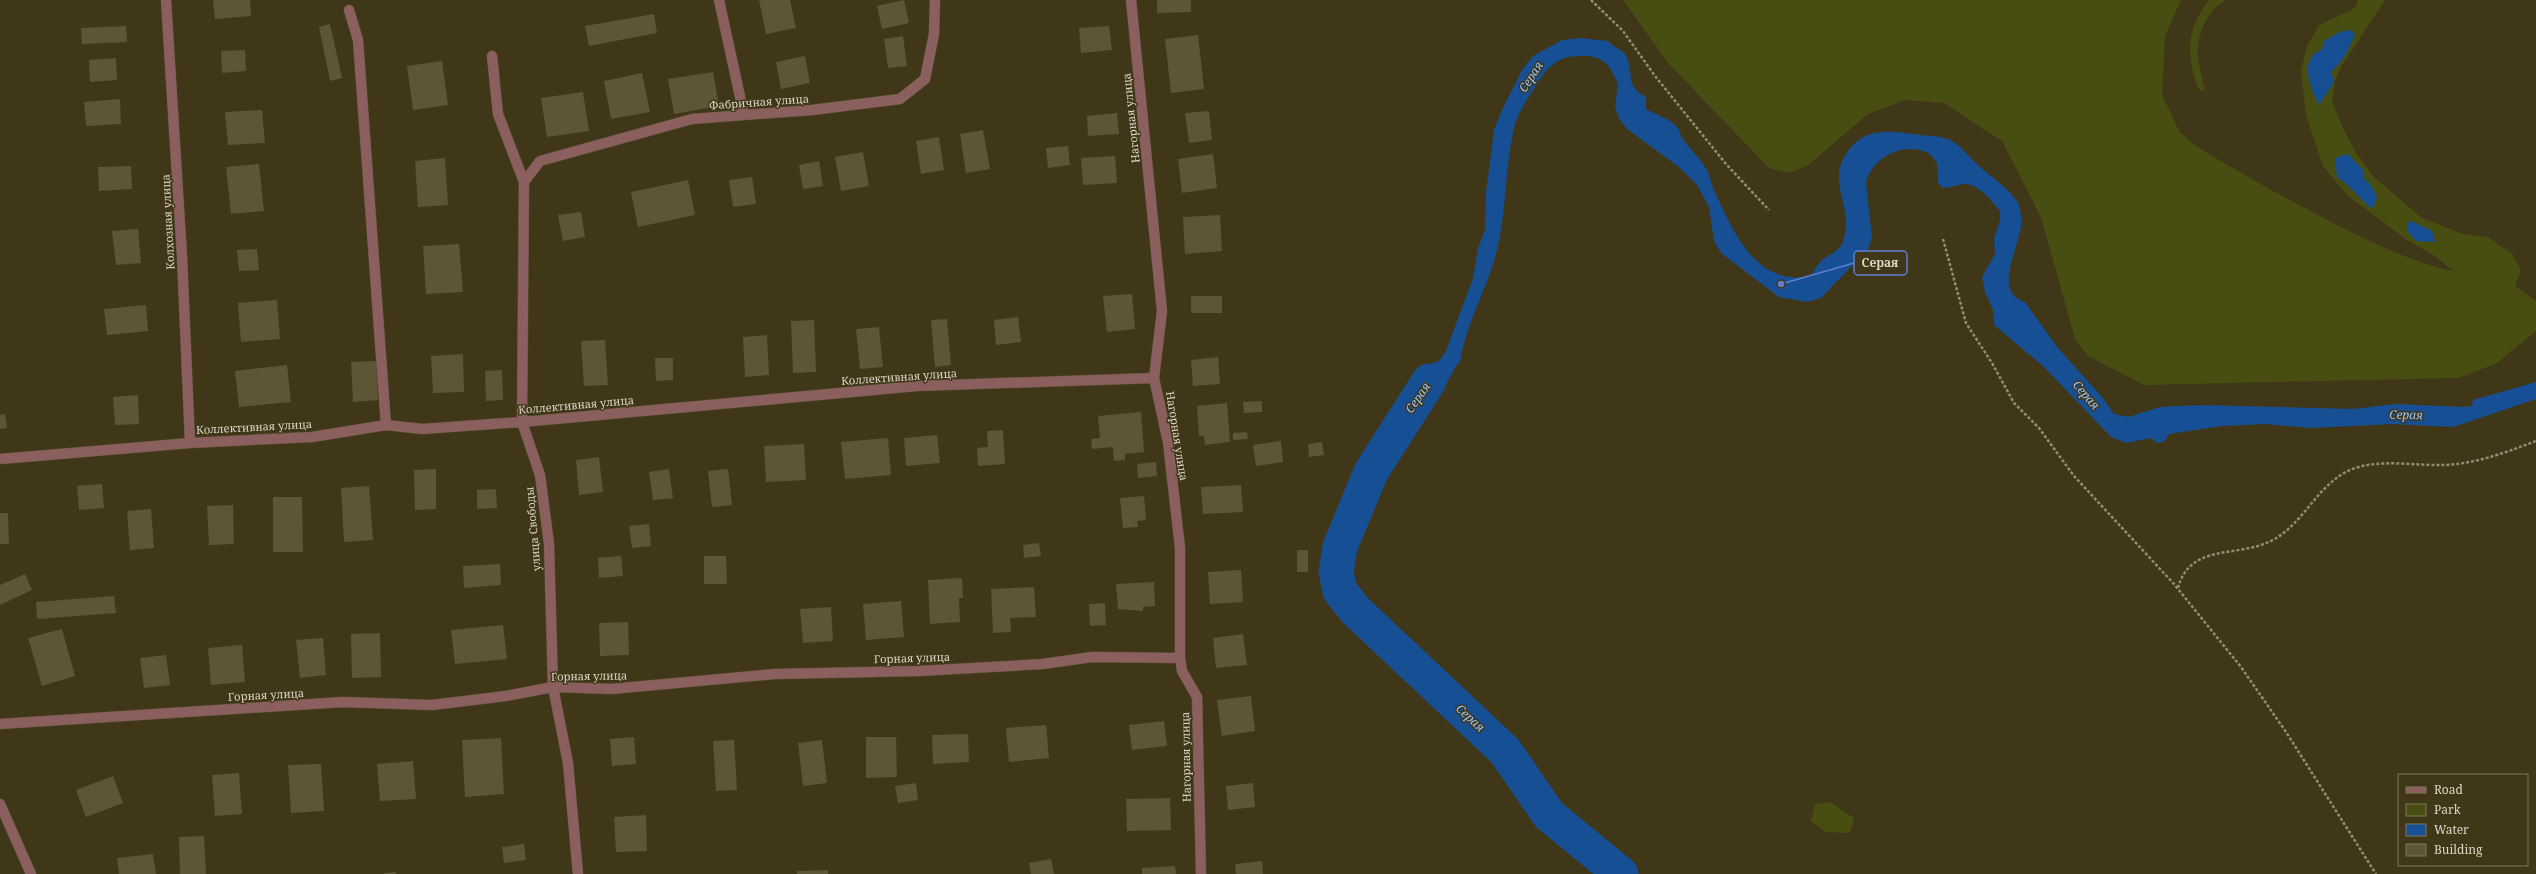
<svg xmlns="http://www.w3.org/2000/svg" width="2536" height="874" font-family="'Noto Serif',serif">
<rect width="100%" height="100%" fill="#403719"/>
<!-- green -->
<path fill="#484e11" d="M1623 0H2181L2165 36 2162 95 2179 131 2193 144C2239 173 2287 199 2335 224 2373 243 2411 262 2453 271L2435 256 2407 240 2347 195 2323 166 2306 115 2301 71 2307 46 2319 25 2355 8 2358 0H2385L2342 65 2335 81 2332 101 2342 126 2356 153 2375 178 2422 218 2463 234 2488 237 2512 254 2521 271 2515 286 2536 301V331L2497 363 2459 378 2144 385 2088 356 2075 339 2041 217 2002 141 1944 103 1905 100 1868 114 1807 166 1789 173 1769 168 1668 63Z
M2209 0H2227C2208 8 2196 35 2198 55 2199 67 2202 79 2205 90L2201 91 2198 88C2186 54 2186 29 2209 0Z
M1830 802 1854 818 1850 833 1826 832 1811 821 1815 804Z"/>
<!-- water -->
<path fill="#174f95" d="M2349 30 2355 34C2349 50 2343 61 2331 72L2334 82 2319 105C2313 93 2302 70 2312 56 2314 53 2320 51 2322 49L2324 41 2340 32Z
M1580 38 1608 41C1613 47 1622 50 1625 54 1635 71 1624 87 1646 97V109C1656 115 1669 118 1677 127 1680 130 1680 135 1682 138 1690 149 1700 158 1707 170 1710 176 1711 183 1714 190 1733 231 1755 287 1811 276 1814 271 1817 265 1821 261 1830 253 1841 252 1844 238 1854 203 1822 180 1852 146 1870 126 1896 132 1920 135 1930 136 1943 136 1952 141 1962 147 1970 158 1979 166 1992 178 2009 188 2018 203 2020 207 2020 211 2021 215 2026 241 1988 290 2025 302L2057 347 2102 397 2114 414 2128 417 2160 407 2203 405 2353 409 2395 404 2465 407 2472 406 2473 400 2536 382V399L2453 427 2392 424 2311 428 2265 424 2222 426 2169 434 2164 442 2157 443 2151 438 2126 443 2111 437 2043 366 1994 325 1993 310 1985 292 1982 277 1995 254 1994 239 2000 220V211C1992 201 1978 184 1965 184 1957 184 1951 188 1943 188L1938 183 1937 163C1934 159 1930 153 1926 152 1901 142 1872 158 1866 183L1872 238 1868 249 1821 298 1807 302 1779 297 1721 253 1714 241 1709 207 1697 185 1679 167 1627 129 1618 117 1615 106 1618 84C1608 62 1603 55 1578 56 1555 57 1547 68 1535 87 1528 98 1519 111 1515 124 1505 162 1507 203 1499 241 1491 283 1467 319 1460 362L1456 366 1445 386C1424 394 1422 406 1412 425L1397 418 1426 366 1439 361 1446 351 1473 278 1478 248 1485 230 1486 192 1494 130 1502 110 1522 70 1533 56 1562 40Z
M2348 154 2364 171 2363 178C2371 183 2373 189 2377 198L2372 209C2359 198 2351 186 2337 177L2335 158Z
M2411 221 2432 231 2435 242 2416 241 2408 232V223Z"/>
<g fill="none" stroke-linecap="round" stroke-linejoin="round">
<!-- river -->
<path stroke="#174f95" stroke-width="35" d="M1429 381 1371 472 1340 547 1336 572 1340 591 1356 611 1505 751 1549 815 1621 874"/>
</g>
<!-- building -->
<path fill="#5e5436" d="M213 0H250L251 16 215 19Z
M759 0H790L796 28 766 34Z
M904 0 909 23 882 29 877 6Z
M1157 0H1191V12L1157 13Z
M654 14 657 33 589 46 585 26Z
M330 24 342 78 330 81 319 27Z
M126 26 127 42 82 44 81 28Z
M1109 26 1112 50 1081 53 1079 28Z
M1198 35 1204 89 1171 93 1165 39Z
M903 36 907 66 888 68 884 39Z
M245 50 246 71 222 73 221 51Z
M805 56 810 83 781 89 776 62Z
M116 58 117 80 90 82 89 60Z
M442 61 448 105 413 110 407 66Z
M713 72 719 106 674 114 668 79Z
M642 73 650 112 611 119 604 81Z
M583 92 589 131 547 137 541 98Z
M120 99 121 124 86 126 84 102Z
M262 110 265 143 228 145 225 112Z
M1209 111 1212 140 1189 143 1185 113Z
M1117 113 1119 134 1088 136 1087 116Z
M983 130 990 169 966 173 960 134Z
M939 137 944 170 921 174 916 141Z
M1068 146 1070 165 1048 168 1046 148Z
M863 152 869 186 841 191 835 157Z
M1213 154 1217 188 1182 193 1178 159Z
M1115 156 1117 183 1083 185 1081 158Z
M445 158 448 205 418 207 415 161Z
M819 161 823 186 803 189 799 165Z
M259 164 264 211 231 214 226 167Z
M131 166 132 189 99 191 98 167Z
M752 177 756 204 733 207 729 180Z
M688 180 695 215 638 227 631 192Z
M581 212 585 237 563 241 558 215Z
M1220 215 1222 251 1185 254 1183 217Z
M138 229 141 263 116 265 112 231Z
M459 244 463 292 426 294 423 246Z
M257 249 259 270 239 271 237 250Z
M1132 294 1135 329 1107 332 1103 296Z
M1191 296H1222V313H1191Z
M277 300 280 339 241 342 238 303Z
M146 305 148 331 107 335 104 309Z
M1018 317 1021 342 996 345 994 320Z
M947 319 951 365 935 367 931 320Z
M814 320 816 372 793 373 791 321Z
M879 327 883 367 860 369 856 329Z
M767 335 769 375 745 377 743 337Z
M605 340 608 385 584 386 581 341Z
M463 354 464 392 433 393 431 356Z
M1218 357 1220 384 1193 386 1191 360Z
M655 358H673V380L656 381Z
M376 361 378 400 353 402 351 362Z
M287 365 291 402 239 407 235 371Z
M502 370 503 400 486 401 485 371Z
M138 395 139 424 115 425 113 397Z
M1262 401V412L1244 413 1243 402Z
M1227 403 1230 442 1205 445 1204 436H1199L1197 406Z
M1141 412 1144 452 1125 454V460L1114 461 1113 447 1092 449 1091 439 1100 438 1098 416Z
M5 414 7 428 0 429V415Z
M1003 430 1005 464 978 466 977 448 988 447 987 431Z
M1247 432 1248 439 1233 440V433Z
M937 435 940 463 906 466 904 438Z
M888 438 891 475 845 479 841 442Z
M1281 441 1283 462 1256 466 1253 445Z
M1322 442 1324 455 1309 457 1308 444Z
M804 444 806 480 766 482 764 446Z
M599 457 603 492 579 495 576 460Z
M1156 462 1157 476 1138 478 1137 464Z
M436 469V509L415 510 414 470Z
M669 469 673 498 653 500 649 472Z
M728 469 732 505 712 507 708 471Z
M102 484 104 508 79 510 77 486Z
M1241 485 1243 512 1203 514 1201 487Z
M369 486 373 540 344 542 341 488Z
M496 489 497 508 477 509V490Z
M1144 496 1146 520 1137 521 1138 527 1123 528 1120 498Z
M273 497H302L303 552H273Z
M233 505 234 544 209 545 207 506Z
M151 509 154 548 130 550 127 511Z
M0 513H8L9 544H0Z
M649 524 651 546 632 548 629 526Z
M1039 543 1041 556 1024 558 1023 545Z
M1297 550H1308V572H1297Z
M621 556 623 576 599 578 598 558Z
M704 556H726L727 584H704Z
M500 564 501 585 464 588 463 566Z
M1241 570 1243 602 1210 604 1208 572Z
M25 574 32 590 0 605V585Z
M962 578 963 598H959L960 622 930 624 928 580Z
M1154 582 1155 606 1143 607V611L1118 609 1116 584Z
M1034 587 1036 617 1010 618 1011 632 993 633 991 589Z
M114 596 116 613 37 619 36 602Z
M901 601 904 637 866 640 863 604Z
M1105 603 1106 625 1090 626 1089 604Z
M831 607 833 641 803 643 800 609Z
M628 622 629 655 600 656 599 623Z
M503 625 507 659 455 664 451 630Z
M62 629 75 676 42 686 28 638Z
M380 633 381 677 352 678 351 634Z
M1243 634 1247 665 1216 668 1213 638Z
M323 638 326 675 300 678 296 640Z
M242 645 245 682 211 685 208 648Z
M166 655 170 685 144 688 140 658Z
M1251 696 1255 731 1222 736 1217 700Z
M1164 721 1167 746 1132 750 1129 725Z
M1046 725 1049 758 1009 762 1006 728Z
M968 734 969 762 933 764 932 735Z
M634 737 636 764 612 766 610 739Z
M866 737H896L897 777 866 778Z
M501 738 504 794 465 797 462 740Z
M734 740 737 790 716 791 713 741Z
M822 740 827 783 803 786 798 743Z
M413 761 416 799 380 801 377 764Z
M321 764 324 811 291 813 288 765Z
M239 773 242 814 215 816 212 775Z
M113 776 123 803 86 817 76 790Z
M916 783 918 800 898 803 895 786Z
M1253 783 1255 807 1228 810 1226 786Z
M1170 798 1171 830 1127 831 1126 799Z
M646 815 647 851 616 852 614 817Z
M204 836 206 874H180L179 837Z
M524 844 526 860 504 863 502 847Z
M153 854 156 874H119L117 858Z
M1051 859 1054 874H1031L1029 863Z
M1262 861 1263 874H1236L1235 864Z
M1175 866 1176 874H1142V868Z
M828 870V874H797V871Z
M396 872V874H384V873Z"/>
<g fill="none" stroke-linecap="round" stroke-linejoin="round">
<!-- service casing -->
<g stroke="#5c5438" stroke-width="11">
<path id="service" d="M349 10 358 40 386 425
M492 56 498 114 524 182"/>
</g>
<!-- minor casing -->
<g stroke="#5c5438" stroke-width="11">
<path id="minor" d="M166 0 182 256 190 443
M719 0 744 115
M1131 0 1162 311 1154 378 1168 442 1180 548V658L1182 671 1197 697 1201 874
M0 459 190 443 312 437 386 425 422 429 522 422 917 386 1154 378
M0 724 343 702 432 705 506 696 553 687 611 689 775 674 919 671 1043 664 1092 657 1180 658
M0 804 31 874
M578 874 568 763 553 687 549 544 540 475 522 422 524 182 540 161 692 119 812 110 900 99 925 79 934 34 935 0"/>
</g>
<!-- path -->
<path stroke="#948c75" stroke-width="2.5" stroke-dasharray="3 2" stroke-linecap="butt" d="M1591 0 1623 31 1655 76 1726 164 1769 210
M1943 239 1966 323 1992 363 2014 403 2039 428 2074 476 2174 584 2241 667 2286 732 2376 874
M2178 588C2190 543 2236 558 2271 541 2305 524 2318 481 2355 468 2383 459 2417 466 2446 465 2478 463 2507 452 2536 441"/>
<!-- service -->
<use href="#service" stroke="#8b5f5d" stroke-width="10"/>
<!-- minor -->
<use href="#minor" stroke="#8b5f5d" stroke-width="10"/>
</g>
<g text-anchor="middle" stroke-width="3" stroke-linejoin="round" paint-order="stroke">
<!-- street labels -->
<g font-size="11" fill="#dcd6c5" stroke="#403719">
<text transform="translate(759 102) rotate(-4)" y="4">Фабричная улица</text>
<text transform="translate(1131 118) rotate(-96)" y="4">Нагорная улица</text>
<text transform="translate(168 222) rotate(-93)" y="4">Колхозная улица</text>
<text transform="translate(899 377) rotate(-4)" y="4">Коллективная улица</text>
<text transform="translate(576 405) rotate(-5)" y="4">Коллективная улица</text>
<text transform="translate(254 427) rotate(-3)" y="4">Коллективная улица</text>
<text transform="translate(1177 436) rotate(81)" y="4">Нагорная улица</text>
<text transform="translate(533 529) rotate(-95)" y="4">улица Свободы</text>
<text transform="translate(912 658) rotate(-2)" y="4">Горная улица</text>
<text transform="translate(589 676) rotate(-1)" y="4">Горная улица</text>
<text transform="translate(266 695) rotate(-3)" y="4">Горная улица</text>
<text transform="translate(1186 757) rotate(-91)" y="4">Нагорная улица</text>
</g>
<!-- water labels -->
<g font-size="12" font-style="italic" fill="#99c4ff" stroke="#403719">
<text transform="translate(1531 77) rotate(-57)" y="4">Серая</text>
<text transform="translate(2086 395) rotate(49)" y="4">Серая</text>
<text transform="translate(1418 398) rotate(-55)" y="4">Серая</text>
<text transform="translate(2406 415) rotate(1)" y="4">Серая</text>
<text transform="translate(1470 718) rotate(43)" y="4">Серая</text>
</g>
</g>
<!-- callouts -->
<path fill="none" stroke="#607ed1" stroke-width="1.5" d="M1781 284L1854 263"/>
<circle fill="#607ed1" stroke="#403719" stroke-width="1.5" cx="1781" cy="284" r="4"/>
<rect fill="#403719" stroke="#607ed1" stroke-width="1.5" x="1854" y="251" width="53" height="24" rx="4"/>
<g font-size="12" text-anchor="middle" font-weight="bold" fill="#dcd6c5">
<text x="1880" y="267">Серая</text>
</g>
<!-- legend -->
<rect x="2398" y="774" width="130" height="92" fill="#403719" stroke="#7e775e"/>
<rect x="2406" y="787" width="20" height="6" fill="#8b5f5d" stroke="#7e775e"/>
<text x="2434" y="794" font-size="12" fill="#dcd6c5">Road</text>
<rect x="2406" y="804" width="20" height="12" fill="#484e11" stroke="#7e775e"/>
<text x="2434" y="814" font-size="12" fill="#dcd6c5">Park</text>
<rect x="2406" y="824" width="20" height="12" fill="#174f95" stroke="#7e775e"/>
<text x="2434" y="834" font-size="12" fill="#dcd6c5">Water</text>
<rect x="2406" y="844" width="20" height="12" fill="#5e5436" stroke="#7e775e"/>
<text x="2434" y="854" font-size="12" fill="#dcd6c5">Building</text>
</svg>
